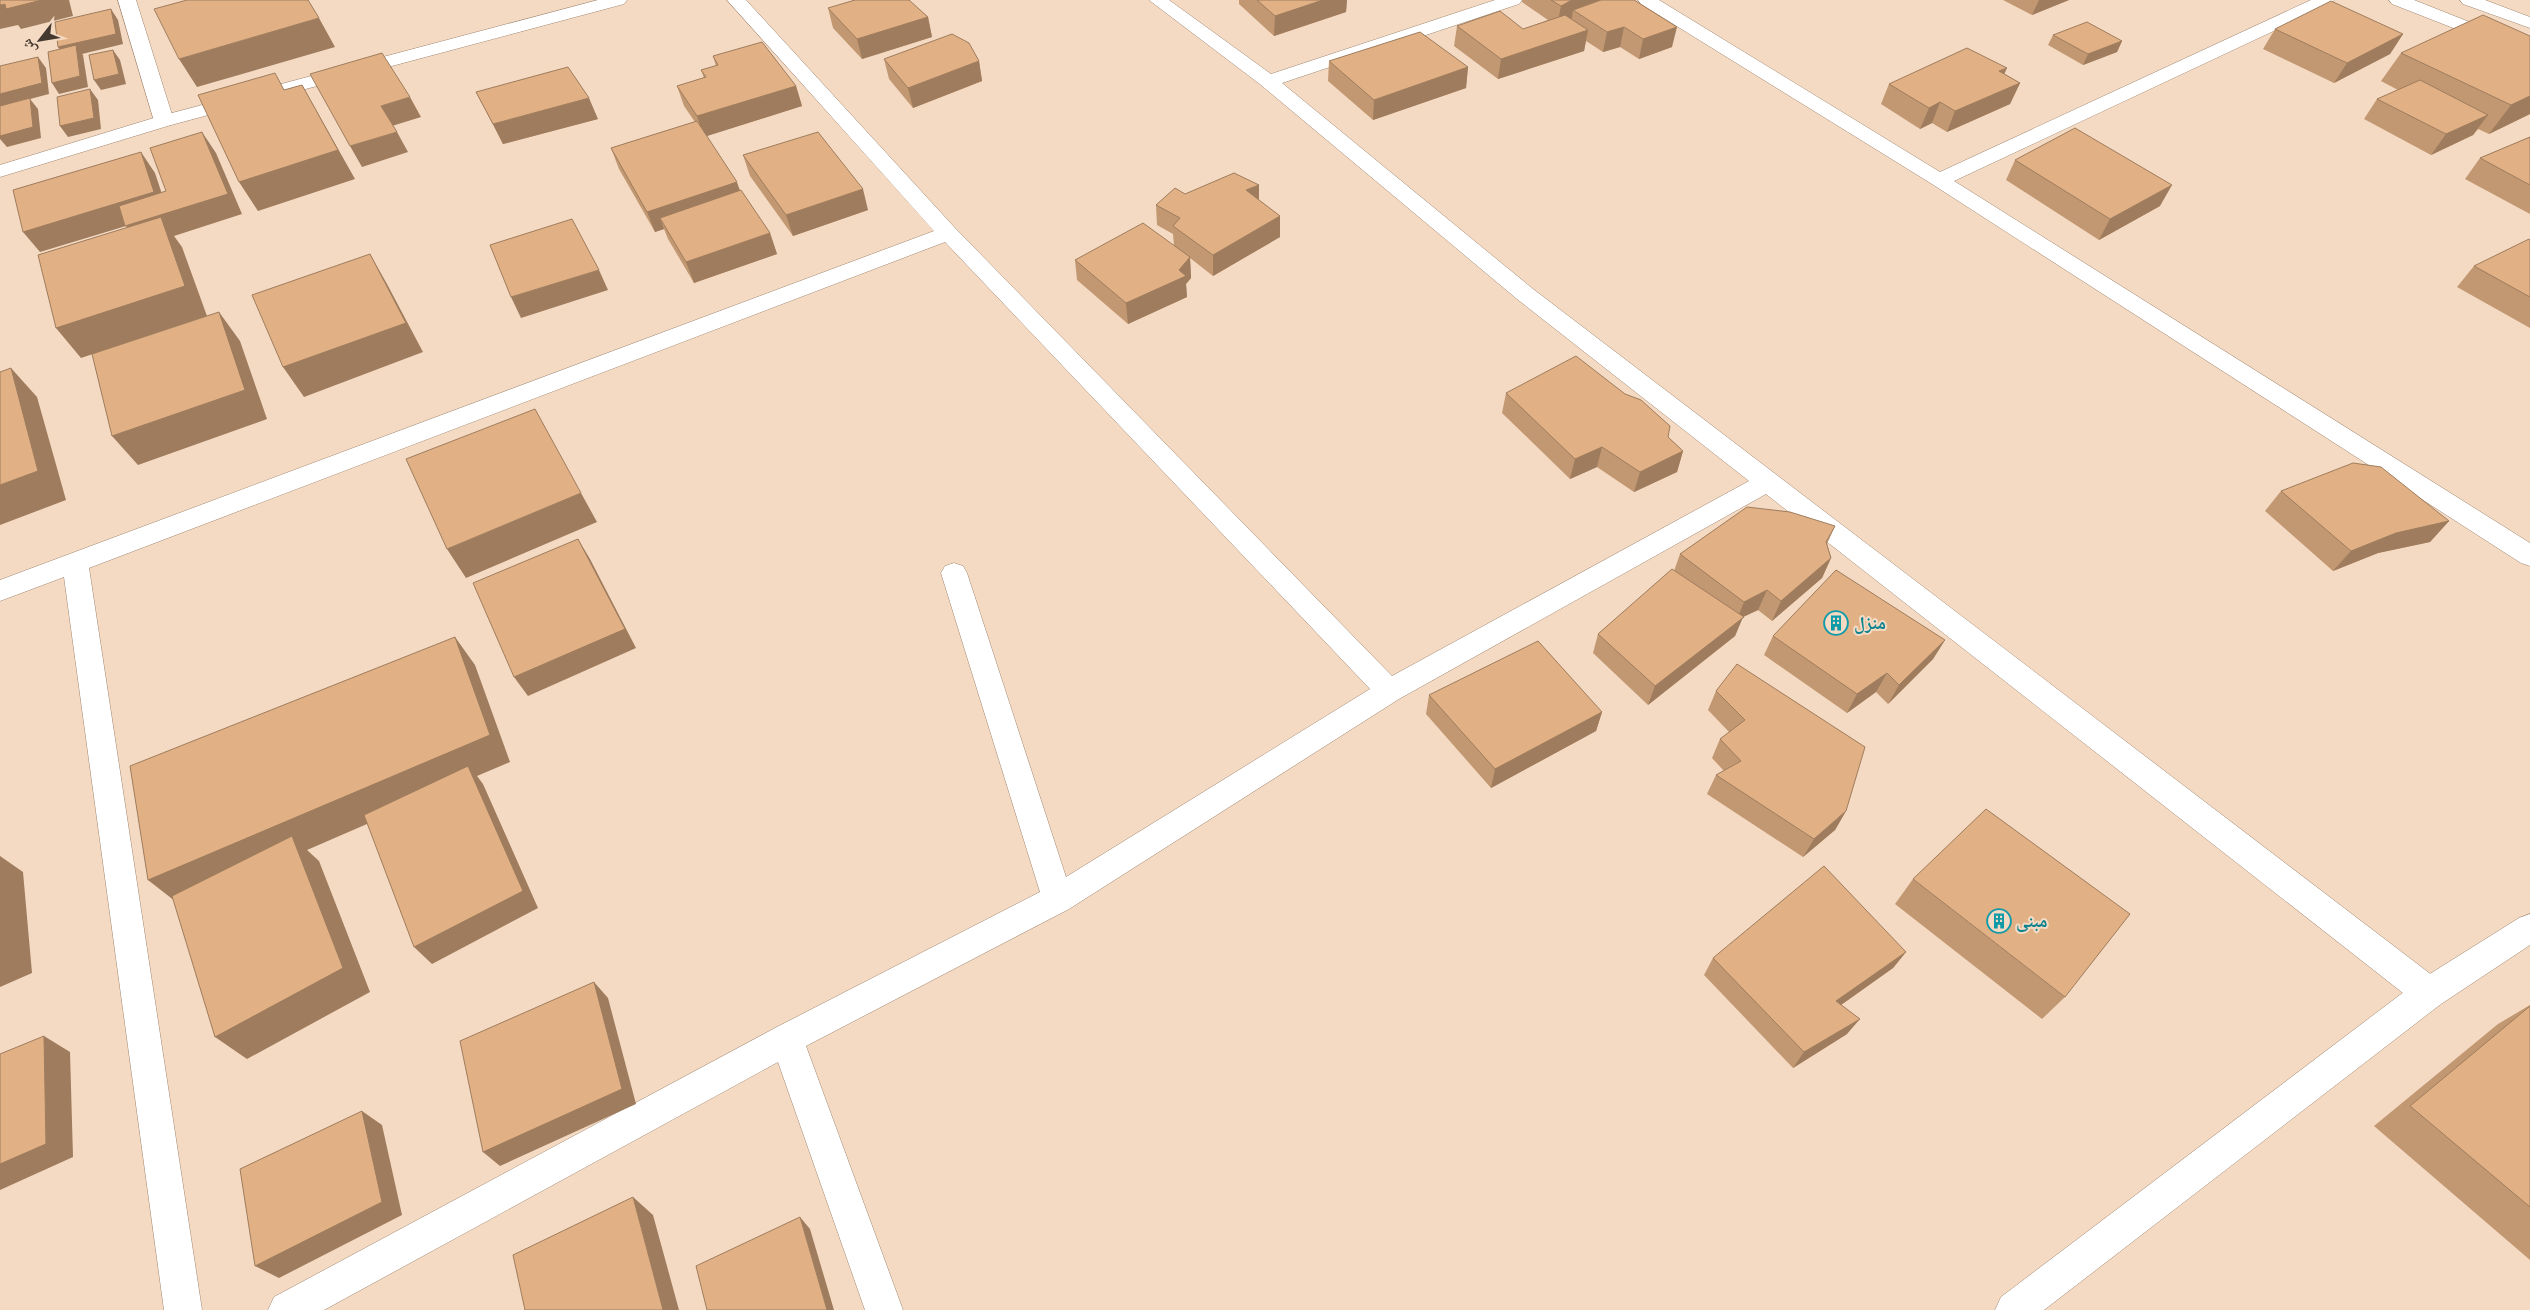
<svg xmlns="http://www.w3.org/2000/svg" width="2530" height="1310" font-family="Cabin,'Noto Naskh Arabic',sans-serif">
<rect width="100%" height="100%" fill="#f5dac3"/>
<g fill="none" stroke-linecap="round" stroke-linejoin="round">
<!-- street casing -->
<g stroke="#9f8772" stroke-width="1">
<path id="street" d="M118 0H136L174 121 171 125H157L154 121Z
M727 0H746L955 228 1392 676 1749 481 1517 299 1261 85 1149 0H1169L1271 74 1495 0H1522L1519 4 1282 83 1533 289 2441 982 2445 993 2441 1004 2429 1008 2417 1004 1766 494 1399 699 1069 909 806 1046 903 1310H865L778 1062 324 1310H268L274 1297 775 1028 1040 892 941 573 945 566 954 563 963 566 967 573 1066 877 1370 689 945 242 89 568 202 1310H164L64 577 0 601V580L934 231Z
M1638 0H1659L1940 172 2311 0H2334L2331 4 1954 181 2530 543V566L2521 563 1932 184 1641 4Z"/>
</g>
<!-- secondary casing -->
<g stroke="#9f8772" stroke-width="1">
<path id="secondary" d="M598 0H627L624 4 171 125 0 177V165L157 117Z
M2389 0H2414L2530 46V58L2392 4Z
M2530 914V945L2441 1004 2044 1310H1995L2001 1297 2417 982 2519 918Z"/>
</g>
<!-- highway casing -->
<g stroke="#9f8772" stroke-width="1">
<path id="highway" d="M2460 0H2485L2530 17V28L2463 4Z"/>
</g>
<!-- street -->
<use href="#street" fill="#fff" fill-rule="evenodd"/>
<!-- secondary -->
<use href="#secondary" fill="#fff" fill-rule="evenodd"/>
<!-- highway -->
<use href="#highway" fill="#fff" fill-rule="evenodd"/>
</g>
<!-- wall -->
<path fill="#c29872" d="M1239 0H1347L1346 12 1274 36 1239 4Z
M1522 0H1634L1672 47 1639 59 1620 47 1603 52 1586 41 1584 51 1498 79 1454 46 1457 26 1523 29 1548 20 1522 2Z
M2003 0H2069L2032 15Z
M828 8 928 17 932 37 862 59 833 28Z
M2275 29 2403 34 2390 54 2334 83 2263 49Z
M2053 35 2122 41 2117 52 2083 65 2048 45Z
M2530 36V114L2489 134 2478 129 2473 135 2431 155 2364 119 2377 99 2398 90 2381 81 2401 53Z
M713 56 796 86 802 106 706 136 740 190 770 233 777 254 694 283 668 239 664 229 655 232 619 169 611 148 695 122 684 106 677 86 704 78 701 70 716 66Z
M884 59 979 61 982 81 913 108 889 79Z
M1329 61 1468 67 1466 88 1373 120 1328 81Z
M2004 74 2020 83 2010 104 1947 132 1932 123 1920 129 1881 104 1889 84Z
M476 92 598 119 503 144Z
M2530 137V214L2465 179 2480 158Z
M743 155 868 210 793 236 750 176Z
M2015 160 2160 206 2099 240 2006 180Z
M1185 194 1259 200 1280 216V237L1213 276 1190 258 1191 278 1186 284 1187 297 1128 324 1077 280 1075 260 1174 246 1173 234 1157 225 1156 205Z
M2530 240V328L2457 287 2474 266Z
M1506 393 1668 437 1683 451 1677 472 1634 492 1597 467 1570 479 1502 413Z
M2281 491 2449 521 2430 542 2378 553 2333 571 2265 511Z
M1835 526 1827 544 1831 558 1822 578 1772 621 1758 610 1743 617 1735 636 1648 705 1593 653 1598 634 1674 571 1680 554Z
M1773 636 1945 640 1933 659 1888 704 1876 692 1847 713 1764 655Z
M1716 691 1846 811 1835 830 1803 857 1707 794 1716 775 1724 771 1712 758 1720 739 1729 732 1708 710Z
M1429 695 1602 712 1596 731 1491 788 1426 714Z
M1913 879 2065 997 2042 1019 1895 904Z
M1906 952 1893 968 1841 1005 1847 1034 1793 1068 1704 975 1713 958Z
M2530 1005V1260L2374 1126 2498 1024Z"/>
<!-- shaded-wall -->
<path fill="#9e7c5d" d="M42 0H69L73 16 21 29 18 25 0 29V5Z
M1323 0H1347L1346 12 1274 36 1275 16Z
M1572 0H1604L1573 10 1572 18 1557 26 1561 6Z
M2039 0H2069L2032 15Z
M111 9 118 20 123 44 82 54 83 55 88 87 59 94 52 83 66 58 58 47Z
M928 17 932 37 862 59 857 39Z
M319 18 335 47 197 87 179 59Z
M1624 27 1620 47 1603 52 1607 32Z
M1677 27 1672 47 1639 59 1643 39Z
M1588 30 1584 51 1498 79 1501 59Z
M2403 34 2390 54 2334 83 2347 63Z
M2122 41 2117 52 2083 65 2088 54Z
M113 50 120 60 126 84 101 90 94 80Z
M38 57 46 68 49 94 30 99 38 109 41 138 7 147 0 139V94Z
M979 61 982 81 913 108 908 88Z
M1468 67 1466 88 1373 120 1374 100Z
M2007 68 1998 88 1999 71Z
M2020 83 2010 104 1947 132 1955 111Z
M302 85 355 179 258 211 239 182Z
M796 86 802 106 704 137 697 116Z
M90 89 98 100 101 129 68 137 60 126Z
M2530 96V114L2489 134 2511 105Z
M410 97 421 117 392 126 381 106Z
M589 98 598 119 503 144 493 124Z
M1940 102 1932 123 1920 129 1929 108Z
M2488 115 2473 135 2431 155 2446 134Z
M202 132 216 153 242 214 174 236 182 247 207 316 81 358 56 328 141 246 126 226 40 252 23 232 141 152 155 173 168 212Z
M397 132 408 152 362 167 350 146Z
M737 182 744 203 660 218 664 229 655 232 647 212Z
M1259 185V206L1246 190Z
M2172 185 2160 206 2099 240 2110 219Z
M863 189 868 210 793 236 786 215Z
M1280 216V237L1213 276V255Z
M770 233 777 254 694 283 686 262Z
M370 254 387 284 423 352 304 397 283 367Z
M1190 257 1191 278 1186 284 1187 297 1128 324 1126 303 1179 270Z
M599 270 608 290 521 318 511 297Z
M219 312 240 341 267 419 138 465 112 436Z
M11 368 37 397 66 500 0 525V485Z
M1602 447 1597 467 1570 479 1575 459Z
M1683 451 1677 472 1634 492 1640 472Z
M581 493 597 522 466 578 447 549Z
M2449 521 2430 542 2378 553 2333 571 2351 551 2396 533Z
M578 539 590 559 636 648 528 696 514 677Z
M1831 558 1822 578 1772 621 1781 601Z
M1767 590 1758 610 1743 617 1735 636 1648 705 1655 686 1736 622 1744 602Z
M455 637 475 665 510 762 477 776 483 784 538 908 432 964 414 947 473 778 307 850 319 861 370 992 247 1059 215 1037 180 905 148 880Z
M1945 640 1933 659 1888 704 1899 685Z
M1887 673 1876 692 1847 713 1857 694Z
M1602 712 1596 731 1491 788 1495 769Z
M1846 811 1835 830 1803 857 1814 839Z
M0 856 23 872 32 973 0 987Z
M1906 952 1893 968 1824 1017 1836 1001Z
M594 982 608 998 636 1104 500 1166 483 1152Z
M1860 1019 1847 1034 1793 1068 1804 1052Z
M44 1036 70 1052 73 1157 0 1190V1164Z
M362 1111 382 1125 402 1215 279 1278 255 1266Z
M633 1197 653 1215 679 1310H663Z
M800 1217 810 1229 834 1310H827Z"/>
<!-- building -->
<path fill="#e1b185" stroke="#9e7c5d" d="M0 0H42L6 9 5 4 0 5Z
M187 0H308L319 18 179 59 154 9Z
M855 0H909L928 17 857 39 828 8Z
M1257 0H1323L1275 16Z
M1551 0H1572L1561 6Z
M1601 0H1634L1677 27 1643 39 1624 27 1607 32 1573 10Z
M2331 1 2403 34 2347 63 2275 29Z
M111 9 116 34 58 47 55 22Z
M1500 11 1523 29 1565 15 1588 30 1501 59 1457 26Z
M2483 15 2530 36V96L2511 105 2401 53Z
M2087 22 2122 41 2088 54 2053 35Z
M1420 32 1468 67 1374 100 1329 61Z
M952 34 969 43 979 61 908 88 884 59Z
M762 42 796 86 697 116 677 86 706 77 701 70 718 65 713 56Z
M76 45 80 76 52 83 48 52Z
M1967 48 2007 68 1999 71 2020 83 1955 111 1940 102 1929 108 1889 84Z
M113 50 119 74 94 80 89 55Z
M382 53 410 97 381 106 397 132 350 146 310 74Z
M38 57 42 83 0 94V66Z
M568 67 589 98 493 124 476 92Z
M275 73 284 90 302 85 338 150 239 182 198 95Z
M2420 80 2488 115 2446 134 2377 99Z
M90 89 94 118 60 126 57 97Z
M30 98 33 127 0 136V106Z
M697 121 737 182 647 212 611 148Z
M2075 128 2172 185 2110 219 2015 160Z
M202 132 228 194 125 226 119 206 166 191 150 148Z
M818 132 863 189 786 215 743 155Z
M2530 137V185L2480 158Z
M141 152 154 192 23 232 13 190Z
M1234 173 1259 185 1246 190 1280 216 1213 255 1173 226 1180 218 1156 205 1175 188 1185 194Z
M741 190 770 233 686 262 660 218Z
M161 217 185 286 56 328 38 255Z
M572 219 599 270 511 297 490 245Z
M1143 223 1190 257 1179 270 1186 276 1126 303 1075 260Z
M2529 239 2530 240V297L2474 266Z
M370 254 406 323 283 367 252 295Z
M219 312 245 390 112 436 92 354Z
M1576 356 1625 394 1641 400 1670 426 1668 437 1683 451 1640 472 1602 447 1575 459 1506 393Z
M11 368 38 471 0 485V372Z
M535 409 581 493 447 549 406 459Z
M2353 463 2381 467 2449 521 2396 533 2351 551 2281 491Z
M1747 507 1790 512 1835 526 1826 542 1831 558 1781 601 1767 590 1744 602 1680 554Z
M578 539 625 629 514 677 473 583Z
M1672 569 1744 617 1655 686 1598 634Z
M1836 570 1945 640 1899 685 1887 673 1857 694 1773 636Z
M455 637 490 735 148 880 130 766Z
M1538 641 1602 712 1495 769 1429 695Z
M1737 664 1865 747 1846 811 1814 839 1716 775 1741 761 1720 739 1745 720 1716 691Z
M468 766 523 891 414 947 364 815Z
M1986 809 2130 914 2065 997 1913 879Z
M292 836 343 968 215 1037 172 896Z
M1824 866 1906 952 1836 1001 1860 1019 1804 1052 1713 958Z
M594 982 622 1089 483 1152 460 1041Z
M2530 1006V1207L2410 1106Z
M44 1036 46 1144 0 1164V1054Z
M362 1111 382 1202 255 1266 240 1169Z
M633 1197 663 1310H525L513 1255Z
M800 1217 827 1310H707L696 1266Z"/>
<!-- icons -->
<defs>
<g id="building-ring" transform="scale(1.25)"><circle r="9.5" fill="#f5dac3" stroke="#0f9aa8" stroke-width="1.5"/><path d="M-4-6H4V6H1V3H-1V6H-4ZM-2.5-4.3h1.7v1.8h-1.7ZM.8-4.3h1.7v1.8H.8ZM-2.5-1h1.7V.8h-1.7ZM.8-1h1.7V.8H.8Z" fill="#0f9aa8"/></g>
</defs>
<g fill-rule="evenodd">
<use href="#building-ring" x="1836" y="623"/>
<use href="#building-ring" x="1999" y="921"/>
</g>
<g text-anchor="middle" stroke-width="4" stroke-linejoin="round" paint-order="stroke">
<!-- culture labels -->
<g font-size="18" font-weight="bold" fill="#0d838f" stroke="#f5dac3" text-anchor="start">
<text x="1854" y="629">منزل</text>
<text x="2016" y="927">مبنى</text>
</g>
</g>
<!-- north arrow -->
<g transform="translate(40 40) rotate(239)" stroke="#f5dac3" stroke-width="4" paint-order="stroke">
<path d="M0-4L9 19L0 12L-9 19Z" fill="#443930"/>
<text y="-8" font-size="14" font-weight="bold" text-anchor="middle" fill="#443930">ش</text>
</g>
</svg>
